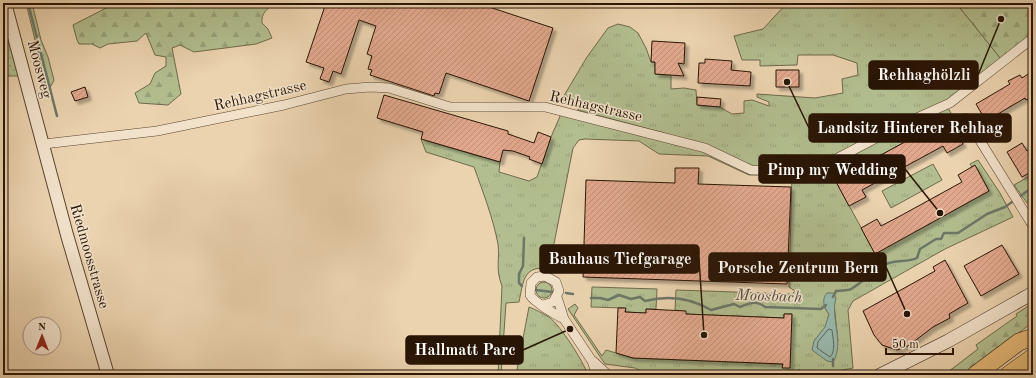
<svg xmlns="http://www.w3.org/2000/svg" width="1036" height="378" font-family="'Old Standard TT',serif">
<defs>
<pattern id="grass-tufts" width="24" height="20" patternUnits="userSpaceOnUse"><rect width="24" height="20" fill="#b2be8f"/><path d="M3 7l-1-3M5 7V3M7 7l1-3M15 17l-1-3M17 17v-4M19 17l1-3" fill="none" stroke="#99a27a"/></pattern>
<pattern id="forest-firs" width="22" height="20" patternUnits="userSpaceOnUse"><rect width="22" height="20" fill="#b2be8f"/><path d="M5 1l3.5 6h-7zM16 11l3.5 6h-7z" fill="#99a27a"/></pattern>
<pattern id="garden-dots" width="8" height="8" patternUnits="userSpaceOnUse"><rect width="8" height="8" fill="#b2be8f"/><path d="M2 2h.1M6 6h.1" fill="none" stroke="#99a27a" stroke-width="1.8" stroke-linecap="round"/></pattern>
<pattern id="building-hatch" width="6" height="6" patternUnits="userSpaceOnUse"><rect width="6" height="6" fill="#e2a88e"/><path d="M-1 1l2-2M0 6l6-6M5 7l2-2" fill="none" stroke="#c29079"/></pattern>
<filter id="shadow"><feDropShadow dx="3.5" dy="3.5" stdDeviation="1" flood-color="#0004"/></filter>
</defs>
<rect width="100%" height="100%" fill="#ebd3af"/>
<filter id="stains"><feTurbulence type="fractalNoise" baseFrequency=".005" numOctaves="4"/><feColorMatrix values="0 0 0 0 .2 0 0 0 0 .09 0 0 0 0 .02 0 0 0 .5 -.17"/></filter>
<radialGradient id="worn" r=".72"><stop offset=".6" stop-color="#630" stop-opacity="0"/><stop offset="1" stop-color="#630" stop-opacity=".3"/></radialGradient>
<!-- grass -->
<path fill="url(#grass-tufts)" stroke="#6e6a4a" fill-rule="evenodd" d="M26 3H32L41 40 48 57 54 80 51 86 46 87C40 81 37 69 40 60Z
M787 3H861L890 6 902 3H956L1001 59 959 93 938 106 823 163 799 167 751 166 664 133 578 110 579 105 562 99 587 57 608 28 618 24 630 27 638 33 646 48 651 62H655V74L671 75V89L684 88 696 90 697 105 720 107 732 114 744 113V101L752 100 769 106V102L757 97V94L815 98 843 93 842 79 858 75 857 63 833 55H798L797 65 760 66V60H742L734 36 763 29Z
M948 108 963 134 959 136 949 118 835 180 875 253 989 191 975 166 972 167 970 164 978 160 1000 193 1013 217 945 249 853 301 848 310 853 368 828 373 803 375 799 369 797 375H649L635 368 605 364 568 309 575 304 578 308 574 315 602 356 606 350 633 358 783 364V368L792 314H784V318L686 314 685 311 675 310 676 290 792 294 795 291 789 287 792 175H749L708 156 659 154 639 141 585 139 579 140 573 148 549 269C523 264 523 283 519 302L506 303 501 375H498L502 286C495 268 500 260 498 244 493 218 483 192 474 167L426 152 421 139 500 162 499 172 529 181 537 177 551 137 561 114 706 152 745 171 798 174ZM836 298 834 304 838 341H814L826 327 829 314 824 307Z
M933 164 942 180 891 208 882 191Z
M1033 174V199L1027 203 1014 185Z
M536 290a8 8 0 1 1 16 0a8 8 0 1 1-16 0Z
M592 287 657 289 656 309H646V313L625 312V308L591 307Z
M529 307C536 310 543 313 549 317 561 326 583 361 588 375H516Z"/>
<!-- forest -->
<path fill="url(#forest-firs)" stroke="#6e6a4a" d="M116 3H275C267 9 261 13 262 23L268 29 272 38 256 44 194 52 180 45 172 48 181 94 168 105 139 103 135 93 150 84 155 73 166 66V57L155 55 146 33 137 41 108 44 100 48 92 44H79L77 40 73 25Z
M956 3H1033V34L1001 59Z
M1033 303V322L963 375H944L978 349 976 345 1017 316 1016 314Z"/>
<!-- garden -->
<path fill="url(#garden-dots)" stroke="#6e6a4a" d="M3 14 19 76H3Z"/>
<!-- water -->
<path fill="#98b8ab" stroke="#6c7768" d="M827 293H833L836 298C830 318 845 343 833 362L827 361 812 350 814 341 825 327 829 314C824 307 821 300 827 293Z"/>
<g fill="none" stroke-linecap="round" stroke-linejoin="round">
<!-- shore -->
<path stroke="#606658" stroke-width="1" d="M829 329 832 330C833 338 836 352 830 357L817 348 818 342Z"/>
<!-- stream -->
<path stroke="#6c7768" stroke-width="2.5" d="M28 3 57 116
M522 286 519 283V274L523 266 524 238
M536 290 552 292
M566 293 573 294
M833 297 836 291C841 290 848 291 851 289 862 283 872 271 884 265 895 259 907 263 917 258L920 249 936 239H941L944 233H958L987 214 1005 207 1033 187
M591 298H600L608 300 619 295 631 299 640 297 645 301C668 295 691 298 711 310L734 304 740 307C749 303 757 300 765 307L821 309 826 305
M833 359V366"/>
</g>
<!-- building -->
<path fill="url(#building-hatch)" stroke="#291504" filter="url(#shadow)" d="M326 3H477L553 28 529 101 446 73 439 94 435 93 434 96 370 75 372 70 368 69 372 56 367 54 376 26 359 20 341 74 333 71 329 82 320 79 324 68 306 62Z
M652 41 685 43 684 64 678 63 684 76 655 74V62H651Z
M705 59 732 61 731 70 751 72 750 86 698 83 699 63H705Z
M776 70H799V87H776Z
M1033 71V96L1026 100 1025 98 986 121 976 104 1010 84 1008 81 1020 75 1022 78Z
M85 87 88 97 75 101 71 92Z
M384 95 508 131V134L534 143 538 132 551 137 542 164 529 159 530 157 513 151 503 150 500 162 421 139 423 132 377 118Z
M697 97 721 99 720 107 697 105Z
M949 118 963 144 947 153 943 146 862 190 866 197 849 206 835 180Z
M1022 143 1027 151 1033 147V171L1022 177 1007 152Z
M975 165 989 191 875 254 861 228 877 219 881 226 902 215 962 182 958 175Z
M675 168H699L698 184 791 187 787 284 583 277 586 180 675 183Z
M1002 245 1019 274 981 296 964 266Z
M945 260 968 303 949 314 950 318 933 327 908 346 897 350 882 345 874 335 863 311 935 271 933 267Z
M618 308H626L625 312 646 313V309L686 311V314L784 318V314H792L790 368H782L783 364 633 358 616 353Z"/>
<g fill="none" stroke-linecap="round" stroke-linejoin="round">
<!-- minor casing -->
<g stroke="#5a442f" stroke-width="10">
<path id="minor" d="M966 118 1033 226
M44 144 157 131 284 105 346 89 370 87 389 88 450 107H545L705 148 751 170 795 171 821 165 834 160 901 125 950 103 1033 38
M557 297 564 319 592 361 597 375
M543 305 553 302 559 291 556 282 545 276 537 277 531 283 530 295C534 302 556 315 564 319
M593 361 608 375"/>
</g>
<!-- tertiary casing -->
<g stroke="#5a442f" stroke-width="14">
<path id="tertiary" d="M5 3 67 235 108 375"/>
</g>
<!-- secondary casing -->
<g stroke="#291504" stroke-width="14">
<path id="secondary" d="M880 375 948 341 1033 293"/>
</g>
<!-- motorway casing -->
<g stroke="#291504" stroke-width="18">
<path id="motorway" d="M975 375 1019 342 1033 337
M1008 375 1033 357"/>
</g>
<!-- minor -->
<use href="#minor" stroke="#f2e2cb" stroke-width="9"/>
<!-- tertiary -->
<use href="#tertiary" stroke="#f2e2cb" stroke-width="12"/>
<!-- secondary -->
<use href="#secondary" stroke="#f2e2cb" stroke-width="13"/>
<!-- motorway -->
<use href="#motorway" stroke="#e6ba78" stroke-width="17"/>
</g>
<g text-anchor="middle" stroke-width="3" stroke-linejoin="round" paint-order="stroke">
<!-- street labels -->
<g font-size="15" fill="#291504" stroke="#f2e2cb">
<text transform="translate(40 69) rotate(75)" y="5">Moosweg</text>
<text transform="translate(260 95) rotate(-13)" y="5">Rehhagstrasse</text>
<text transform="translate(596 106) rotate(13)" y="5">Rehhagstrasse</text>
<text transform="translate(90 256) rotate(74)" y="5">Riedmoosstrasse</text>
</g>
<!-- water labels -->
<g font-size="16" font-style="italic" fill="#504e3e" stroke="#f2e2cb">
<text transform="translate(769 295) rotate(2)" y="6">Moosbach</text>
</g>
</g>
<!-- callouts -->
<path fill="none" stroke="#291504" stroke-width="1.5" d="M1001 19L978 75M787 82L809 128M940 213L905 169M704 335L699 259M907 314L886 267M570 329L523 350"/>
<g fill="#291504" stroke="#f2e2cb" stroke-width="1.5">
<circle cx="1001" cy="19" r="4"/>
<circle cx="787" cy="82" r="4"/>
<circle cx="940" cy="213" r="4"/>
<circle cx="704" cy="335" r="4"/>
<circle cx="907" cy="314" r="4"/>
<circle cx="570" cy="329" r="4"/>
</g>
<g fill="#291504" stroke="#291504" stroke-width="1.5">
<rect x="869" y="61" width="109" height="28" rx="4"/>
<rect x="809" y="114" width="202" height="28" rx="4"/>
<rect x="759" y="155" width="146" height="28" rx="4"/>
<rect x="540" y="245" width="159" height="28" rx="4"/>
<rect x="709" y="253" width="177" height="28" rx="4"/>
<rect x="406" y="336" width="117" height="28" rx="4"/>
</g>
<g font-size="16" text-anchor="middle" font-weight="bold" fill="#fff">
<text x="924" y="80">Rehhaghölzli</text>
<text x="910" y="133">Landsitz Hinterer Rehhag</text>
<text x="832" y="175">Pimp my Wedding</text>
<text x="620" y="264">Bauhaus Tiefgarage</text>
<text x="798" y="273">Porsche Zentrum Bern</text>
<text x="465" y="355">Hallmatt Parc</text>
</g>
<!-- margin -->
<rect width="1036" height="378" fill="none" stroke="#ebd3af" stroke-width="16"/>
<rect x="4" y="4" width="1028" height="370" fill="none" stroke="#291504" stroke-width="2"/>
<rect x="8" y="8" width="1020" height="362" fill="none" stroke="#291504"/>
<!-- north arrow -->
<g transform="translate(42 336)"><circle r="19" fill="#f2e2cb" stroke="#a2907b"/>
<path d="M0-3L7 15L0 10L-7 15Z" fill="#8f2418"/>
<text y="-6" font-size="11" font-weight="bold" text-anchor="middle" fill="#291504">N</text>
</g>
<!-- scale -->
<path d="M886 348v6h67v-6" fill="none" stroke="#291504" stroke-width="2"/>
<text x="892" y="348" font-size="12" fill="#291504" stroke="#f2e2cb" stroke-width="3" paint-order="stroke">50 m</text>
<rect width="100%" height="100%" filter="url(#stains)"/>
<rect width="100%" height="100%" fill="url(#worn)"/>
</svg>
